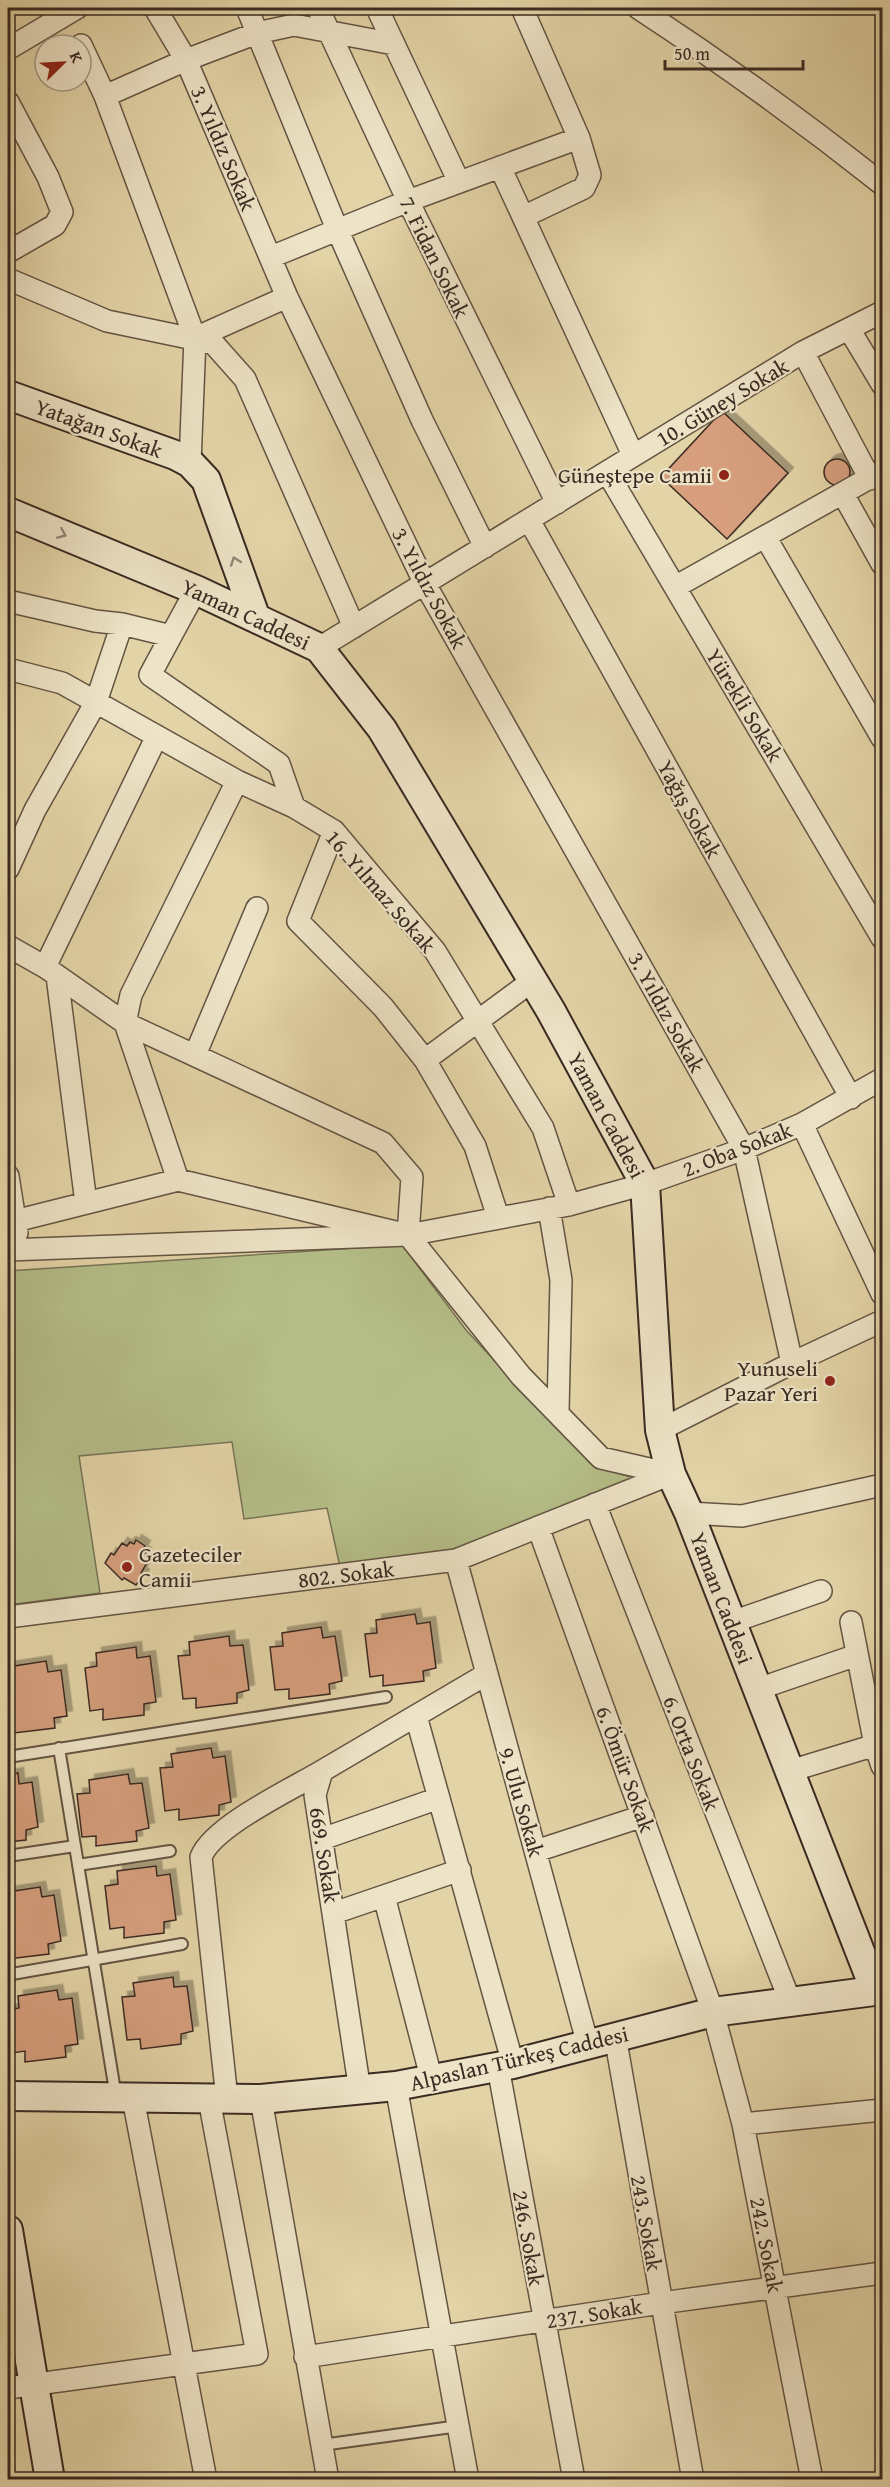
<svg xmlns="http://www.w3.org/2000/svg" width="890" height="2487" font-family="'Gentium Book Plus',serif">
<defs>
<filter id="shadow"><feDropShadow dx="5.5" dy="-5.5" stdDeviation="0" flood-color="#0004"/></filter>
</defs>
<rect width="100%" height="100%" fill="#e3d4a7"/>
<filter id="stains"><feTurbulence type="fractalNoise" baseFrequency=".00333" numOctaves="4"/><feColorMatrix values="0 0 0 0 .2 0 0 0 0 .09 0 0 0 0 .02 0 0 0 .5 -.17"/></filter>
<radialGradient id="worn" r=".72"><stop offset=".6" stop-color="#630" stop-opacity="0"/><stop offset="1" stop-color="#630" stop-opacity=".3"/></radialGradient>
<!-- green -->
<path fill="#b4bd87" stroke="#777454" stroke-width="1.5" d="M402 1245 466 1330 592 1465 634 1478 454 1550 340 1567 327 1508 244 1519 232 1442 79 1456 100 1593 8 1605V1271Z"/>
<!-- building -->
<path fill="#d79f7e" stroke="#3a2a22" stroke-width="1.5" filter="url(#shadow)" d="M722 411 788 473 727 539 661 477Z
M824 472a13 13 0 1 1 26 0a13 13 0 1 1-26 0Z
M136 1540 145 1546 142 1551 146 1553 144 1558 148 1561 141 1573 144 1575 136 1585 124 1578 122 1580 105 1563 111 1553 114 1555 122 1543 127 1546 130 1542 134 1544Z
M415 1614 417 1624 430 1622 436 1668 423 1671 424 1681 383 1686V1675L370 1677 365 1634 377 1633 376 1620Z
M321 1627 323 1638 335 1636 342 1681 329 1684 330 1694 289 1699V1689L275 1690 270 1647 283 1646 282 1633Z
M229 1636 230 1646 243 1645 249 1690 237 1693V1703L196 1708V1698L183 1699 178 1656 190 1655 189 1642Z
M136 1647 137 1658 150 1656 156 1702 144 1704V1715L103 1720V1709L90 1711 85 1668 97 1666 96 1653Z
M46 1661 48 1672 61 1670 67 1716 54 1718 55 1728 14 1733V1723L8 1724V1667Z
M211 1748 213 1758 225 1756 231 1802 219 1805V1815L179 1820V1809L165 1811 160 1768 173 1767 171 1754Z
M18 1773 19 1784 32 1782 38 1827 26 1830V1840L8 1842V1775Z
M128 1774 130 1784 142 1783 149 1828 136 1831 137 1841 96 1846V1836L82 1837 77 1794 90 1793 89 1780Z
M156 1866 157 1876 170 1874 176 1920 164 1922V1933L124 1938V1927L110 1929 105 1886 118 1884 117 1871Z
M40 1887 42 1897 54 1895 61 1941 48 1944 49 1954 8 1959V1892Z
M173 1977 174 1987 187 1986 193 2031 181 2034V2044L141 2049 140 2039 127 2040 122 1997 135 1996 133 1983Z
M57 1990 59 2000 72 1998 78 2044 65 2046 66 2057 25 2062V2051L12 2053 8 2010 19 2008 18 1996Z"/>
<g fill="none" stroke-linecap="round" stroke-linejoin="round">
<!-- lane casing -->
<g stroke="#645443" stroke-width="14">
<path id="lane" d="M59 1748 116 2097
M8 1757 386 1697
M8 1856 75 1846
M78 1865 170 1851
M12 1974 182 1944
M322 2445 459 2426"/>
</g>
<!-- street casing -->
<g stroke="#645443" stroke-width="24">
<path id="street" d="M155 8 186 60 287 297 425 584 744 1149 792 1363
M247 8 337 229 422 420 485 547
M318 8 408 201 557 503
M377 8 459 182
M522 8 579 138 590 175 584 188 523 217
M638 8C722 63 804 122 882 184
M81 45 105 96 195 338 190 463
M8 49 77 8
M105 96 186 60 257 33 294 25 394 44
M8 102 48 177 62 212 55 225 8 252
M500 167 633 455
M271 257 408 201 579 138
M8 279 107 321 213 343 245 379 354 627
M849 329 882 384
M195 338 287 297
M803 352 870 479
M607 472 882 938
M843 494 882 564
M529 520 851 1098
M766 538 882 738
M675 587 882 471
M8 601 95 621 122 624 171 636 196 590
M171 636 150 675 279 764 294 807
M319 648 803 352 882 312
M8 669 62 683 237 781 294 807 334 831 435 951 543 1128 569 1205
M237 781 131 995 125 1023 383 1143 412 1177 408 1235
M334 831 298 921 383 1007 425 1060 475 1146 498 1217
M8 869 35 810 96 702 122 624
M8 946 45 967 125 1023 178 1180
M45 967 157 736
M57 976 86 1203
M195 1055 257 908
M425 1060 532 981
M802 1124 882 1294
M8 1176 17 1233
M549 1208 561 1280 558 1411
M15 1221 178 1180 408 1235 521 1376 601 1458 671 1474
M8 1250 408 1235 569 1205 645 1184 744 1149 802 1124 882 1079
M660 1430 792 1363 882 1321
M595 1504 790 2001
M689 1513 742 1516 882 1485
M538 1527 713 2012 743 2124 812 2480
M456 1560 588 2045
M8 1617 456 1560 671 1474
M732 1622 821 1591
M851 1622 875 1745 882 1766
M758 1689 857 1655
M416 1716 513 2064
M790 1771 882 1743
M322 1839 439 1798
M536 1851 643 1816
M384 1896 432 2081
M334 1913 460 1870
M615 2036 693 2480
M498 2067 574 2480
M396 2086 468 2480
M360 2091 315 1795 322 1771 485 1675
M133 2098 206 2480
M227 2099 201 1857C213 1826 292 1789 322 1771
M261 2099 328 2480
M743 2124 882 2110
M305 2357 661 2303 882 2273
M8 2388 257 2354 209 2099"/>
</g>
<!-- secondary casing -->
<g stroke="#3a2a22" stroke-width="32">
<path id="secondary" d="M8 395 175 455 190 463 206 480 255 616
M8 512 196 590 319 648 382 729 551 1011 645 1184 660 1430 671 1474 689 1513 875 1990
M8 2096 261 2099 396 2086 513 2064 713 2012 882 1990
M8 2230 50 2480"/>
</g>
<!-- lane -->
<use href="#lane" stroke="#ede3c6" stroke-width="10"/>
<!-- street -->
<use href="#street" stroke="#ede3c6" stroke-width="21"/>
<!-- secondary -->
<use href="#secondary" stroke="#ede3c6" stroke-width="28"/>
</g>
<!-- one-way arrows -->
<defs><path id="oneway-chevron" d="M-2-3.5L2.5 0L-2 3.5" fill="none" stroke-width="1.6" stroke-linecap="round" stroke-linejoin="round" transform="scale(1.5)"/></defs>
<g stroke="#948674">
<use href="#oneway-chevron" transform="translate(62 534) rotate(23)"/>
<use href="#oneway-chevron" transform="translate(235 561) rotate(-110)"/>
</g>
<!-- markers -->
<g fill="#8f2418" stroke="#ede3c6" stroke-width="2">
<circle cx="724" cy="475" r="6"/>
<circle cx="830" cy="1381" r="6"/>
<circle cx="127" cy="1567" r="6"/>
</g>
<g text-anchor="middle" stroke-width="4.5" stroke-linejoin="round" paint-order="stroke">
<!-- street labels -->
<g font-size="22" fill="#3a2a22" stroke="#ede3c6">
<text transform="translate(224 148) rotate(67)" y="8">3. Yıldız Sokak</text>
<text transform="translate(435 257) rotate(64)" y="8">7. Fidan Sokak</text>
<text transform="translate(722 402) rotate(-31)" y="8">10. Güney Sokak</text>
<text transform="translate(99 428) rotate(20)" y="8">Yatağan Sokak</text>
<text transform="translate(430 588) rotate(62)" y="8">3. Yıldız Sokak</text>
<text transform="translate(246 614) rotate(25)" y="8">Yaman Caddesi</text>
<text transform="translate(745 705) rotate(59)" y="8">Yürekli Sokak</text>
<text transform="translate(690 809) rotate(61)" y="8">Yağış Sokak</text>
<text transform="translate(381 891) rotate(49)" y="8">16. Yılmaz Sokak</text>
<text transform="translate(667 1012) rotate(61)" y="8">3. Yıldız Sokak</text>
<text transform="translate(607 1115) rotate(62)" y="8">Yaman Caddesi</text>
<text transform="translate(737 1149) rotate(-21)" y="8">2. Oba Sokak</text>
<text transform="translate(346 1574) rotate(-7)" y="8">802. Sokak</text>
<text transform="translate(722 1598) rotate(69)" y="8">Yaman Caddesi</text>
<text transform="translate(692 1753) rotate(69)" y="8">6. Orta Sokak</text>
<text transform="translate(626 1769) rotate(70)" y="8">6. Ömür Sokak</text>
<text transform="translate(522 1802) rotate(74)" y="8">9. Ulu Sokak</text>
<text transform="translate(325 1855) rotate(81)" y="8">669. Sokak</text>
<text transform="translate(519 2058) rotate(-13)" y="8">Alpaslan Türkeş Caddesi</text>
<text transform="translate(647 2223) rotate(80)" y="8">243. Sokak</text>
<text transform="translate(529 2238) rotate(80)" y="8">246. Sokak</text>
<text transform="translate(767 2245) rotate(79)" y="8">242. Sokak</text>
<text transform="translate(594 2313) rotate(-9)" y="8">237. Sokak</text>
</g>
<!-- poi labels -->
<g font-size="22" fill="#3a2a22" stroke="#ede3c6" text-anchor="end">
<text x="712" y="483">Güneştepe Camii</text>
<text x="818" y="1376">Yunuseli<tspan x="818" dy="25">Pazar Yeri</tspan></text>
<text x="139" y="1562" text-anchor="start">Gazeteciler<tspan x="139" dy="25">Camii</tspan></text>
</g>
</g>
<!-- margin -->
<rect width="890" height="2487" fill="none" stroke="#e3d4a7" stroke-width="30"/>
<rect x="9" y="9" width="872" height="2469" fill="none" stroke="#3a2a22" stroke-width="3"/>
<rect x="15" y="15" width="860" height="2457" fill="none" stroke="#3a2a22" stroke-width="1.5"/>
<!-- north arrow -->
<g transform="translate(63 63) rotate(66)"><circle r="28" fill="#ede3c6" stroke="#a59984" stroke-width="1.5"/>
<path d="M0-4.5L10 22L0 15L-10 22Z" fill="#8f2418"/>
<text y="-9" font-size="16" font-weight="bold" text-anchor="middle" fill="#3a2a22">K</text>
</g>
<!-- scale -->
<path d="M665 60v9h138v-9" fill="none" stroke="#3a2a22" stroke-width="3"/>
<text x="674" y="60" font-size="18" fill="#3a2a22" stroke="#ede3c6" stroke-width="4.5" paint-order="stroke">50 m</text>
<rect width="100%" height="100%" filter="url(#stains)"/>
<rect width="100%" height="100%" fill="url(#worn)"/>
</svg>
